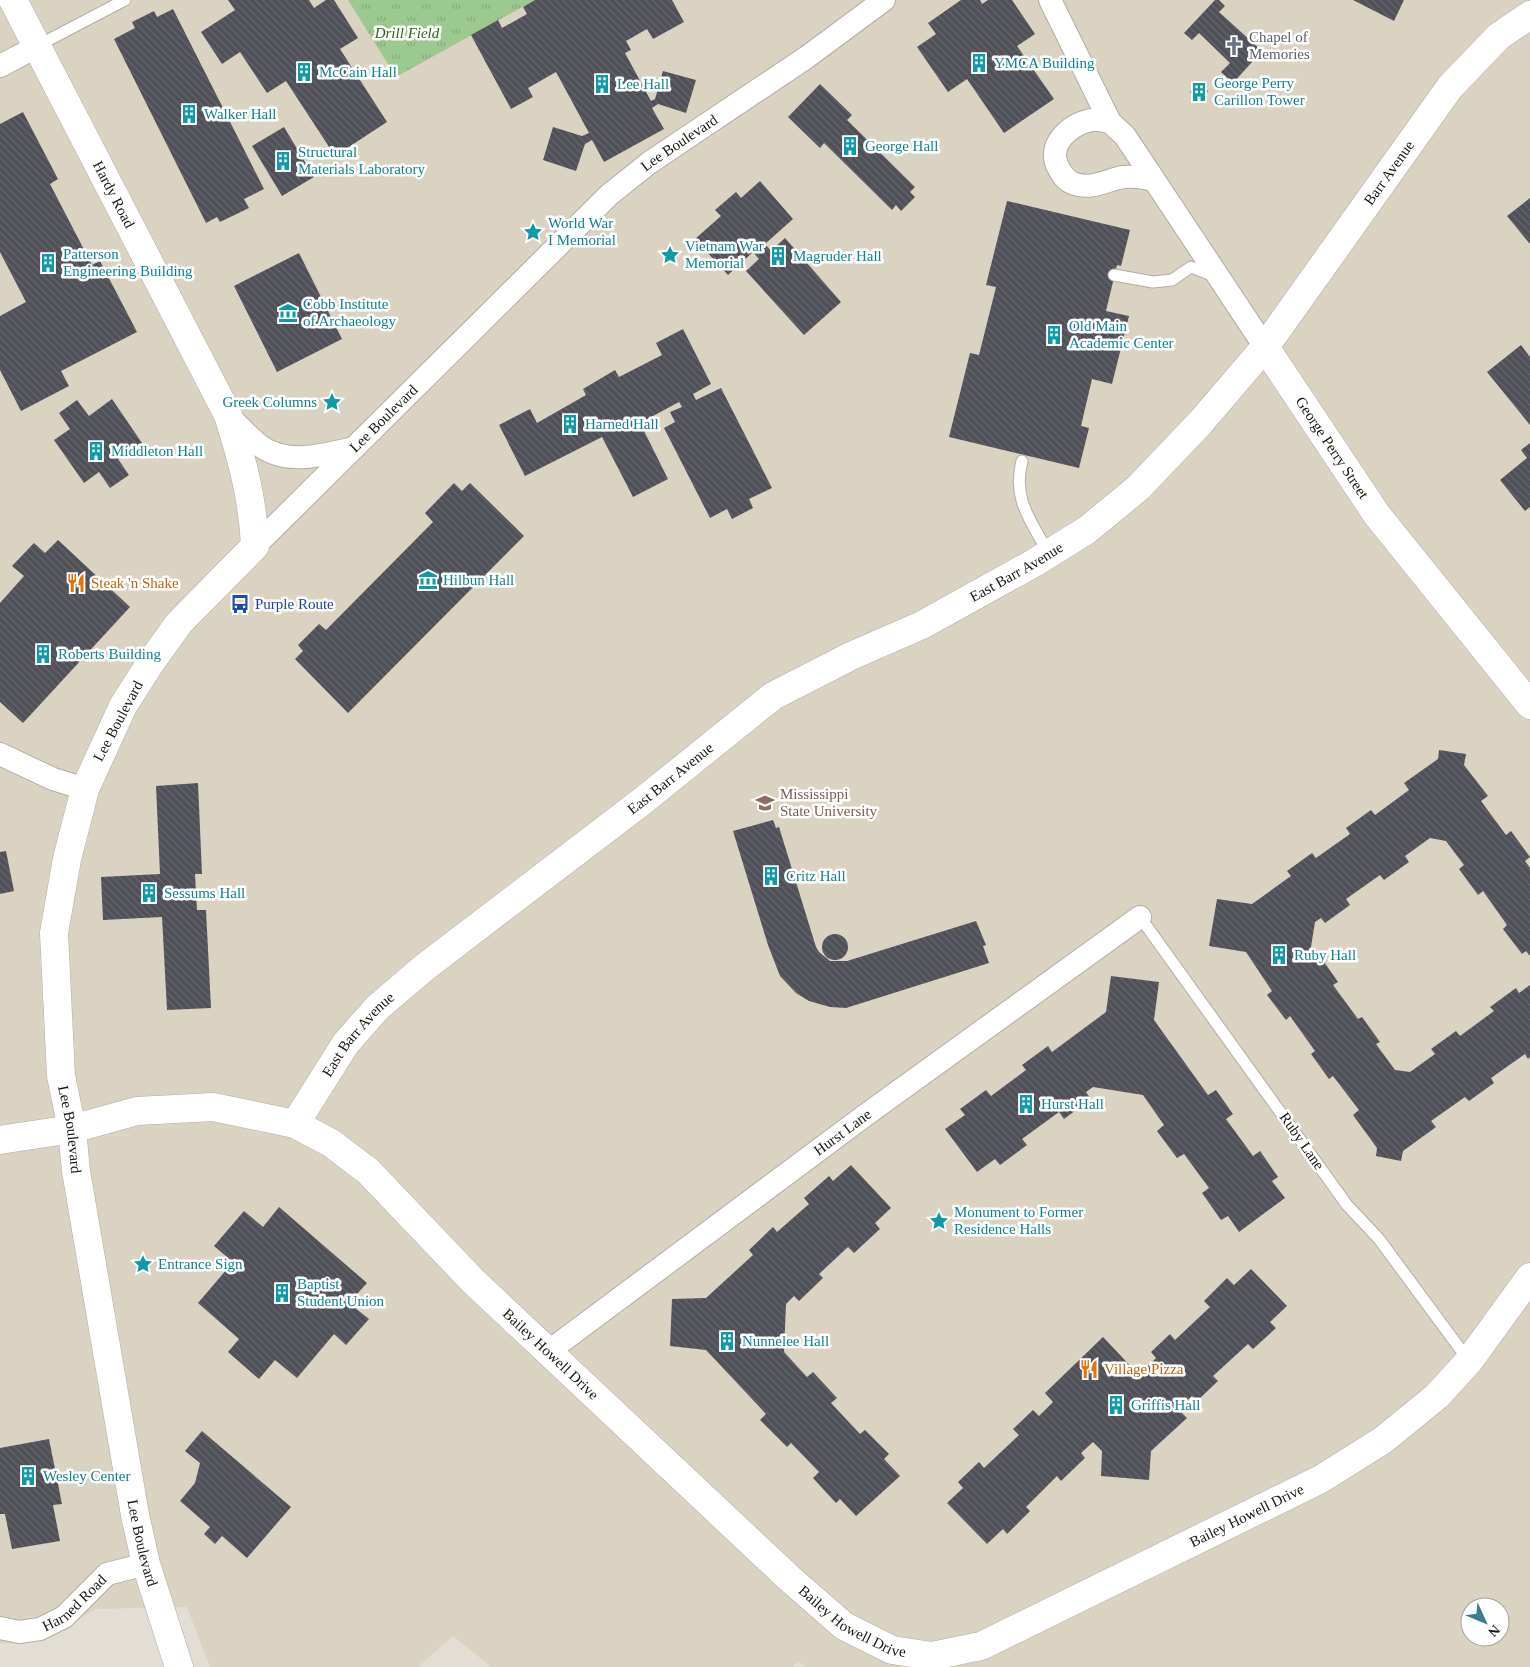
<svg xmlns="http://www.w3.org/2000/svg" width="1530" height="1667" font-family="'Times New Roman',serif">
<defs>
<pattern id="park-tufts" width="24" height="20" patternUnits="userSpaceOnUse" patternTransform="scale(1.25)"><rect width="24" height="20" fill="#9bc98f"/><path d="M3 7l-1-3M5 7V3M7 7l1-3M15 17l-1-3M17 17v-4M19 17l1-3" fill="none" stroke="#85ac7a"/></pattern>
<pattern id="building-back-hatch" width="6" height="6" patternUnits="userSpaceOnUse" patternTransform="scale(1.25)"><rect width="6" height="6" fill="#505059"/><path d="M-1 5l2 2M0 0l6 6M5-1l2 2" fill="none" stroke="#65656c"/></pattern>
</defs>
<rect width="100%" height="100%" fill="#e3ded3"/>
<!-- built -->
<path fill="#dbd3c1" fill-rule="evenodd" d="M0 0H1530V1667H806L797 1662 793 1667H491L453 1636 418 1667H210L187 1607 96 1609 54 1634 16 1644 0 1643ZM1470 1607H1500V1637H1470Z"/>
<!-- park -->
<path fill="url(#park-tufts)" d="M348 0H535L396 77Z"/>
<!-- building -->
<path fill="url(#building-back-hatch)" d="M228 0H309L314 8 326 0H334L358 38 340 49 387 122 335 156 286 81 267 93 240 52 222 64 201 32 235 10Z
M535 0H672L684 22 653 39 647 29 626 41 631 50 625 53 651 101 655 99 663 71 696 80 686 113 658 104 652 108 664 129 604 162 592 140 585 144 576 171 543 160 553 127 582 136 589 133 556 72 528 88 533 97 511 109 471 35 498 20 502 28 527 14 523 7Z
M961 0H980L982 4 988 0H1012L1035 34 1017 46 1054 99 1004 133 967 79 948 92 917 47 936 34 928 23Z
M1215 0H1219L1225 6 1219 12 1262 51 1233 83 1221 72 1230 63 1199 33 1192 40 1184 33Z
M1353 0H1404L1394 21Z
M173 9 264 189 244 199 249 208 220 222 217 217 206 223 114 39 135 28 132 22 154 11 157 17Z
M1199 83 1208 91 1199 101 1190 92Z
M820 84 852 115 847 120 915 187 910 192 915 197 901 211 896 205 892 210 824 143 820 148 788 117Z
M23 112 58 179 50 184 92 265 100 261 137 332 61 371 69 386 21 411 0 370V316L26 302 0 252V124Z
M284 127 314 177 282 196 252 146Z
M760 181 793 219 765 244 771 251 785 238 841 302 804 335 746 271 759 259 753 252 728 275 695 239 721 216 715 210 736 192 741 198Z
M1530 198V244L1507 216Z
M1007 201 1130 230 1121 266 1117 265 1106 311 1129 316 1112 384 1092 379 1081 426 1089 428 1079 468 949 437 970 353 979 355 996 287 986 285Z
M299 253 342 339 277 372 234 286Z
M683 329 711 384 693 394 696 400 721 388 772 488 749 499 753 508 732 519 727 509 710 518 664 428 675 422 670 412 682 407 679 402 640 423 668 479 633 497 602 437 525 476 499 425 530 409 537 423 586 395 583 389 615 370 619 377 662 355 656 343Z
M1521 345 1530 357V425L1487 372Z
M112 399 142 443 118 459 129 475 110 488 99 472 84 483 54 440 70 429 59 413 77 400 89 416Z
M1530 443V507L1525 511 1500 480 1527 458 1521 450Z
M454 483 462 491 470 483 524 536 348 713 295 659 303 651 298 645 319 624 326 630 433 522 425 513Z
M58 540 130 607 23 723 0 702V603L24 576 12 566 34 543 45 553Z
M1439 750 1466 754 1464 765 1488 796 1481 801 1506 835 1511 831 1530 857 1525 861 1530 868V956L1526 951 1522 954 1503 929 1507 925 1483 891 1478 895 1459 869 1464 865 1446 841 1430 838 1405 856 1409 862 1384 880 1380 875 1346 899 1350 905 1325 923 1321 918 1315 922 1310 953 1315 960 1320 956 1338 982 1333 985 1358 1019 1362 1017 1380 1042 1376 1044 1395 1070 1410 1072 1435 1054 1431 1049 1456 1031 1460 1036 1494 1011 1490 1007 1516 988 1519 993 1530 985V1057L1528 1059 1525 1054 1491 1078 1494 1083 1469 1101 1465 1097 1431 1121 1436 1127 1403 1151 1401 1161 1376 1156 1377 1148 1353 1115 1359 1110 1333 1076 1329 1079 1311 1054 1315 1051 1290 1016 1286 1020 1267 995 1272 991 1246 952 1209 946 1217 899 1252 904 1291 876 1287 871 1312 853 1316 858 1350 834 1346 828 1371 810 1375 815 1409 790 1404 783 1438 759Z
M198 783 202 874H195L197 910H206L211 1008 167 1010 162 917 103 920 101 877 160 874 156 786Z
M773 820 776 828 779 827 816 947 819 952 830 961H847L976 921 986 945 983 946 989 963 846 1008 830 1007 809 1001 796 993 780 976 768 945 733 831Z
M6 851 14 891 0 894V852Z
M822 947a13 13 0 1 1 26 0a13 13 0 1 1-26 0Z
M1111 976 1159 982 1154 1020 1208 1095 1216 1090 1233 1114 1226 1119 1253 1156 1260 1151 1278 1177 1272 1181 1285 1198 1239 1232 1228 1216 1221 1220 1202 1193 1209 1188 1184 1154 1177 1158 1157 1131 1164 1125 1143 1095 1093 1087 1086 1092 1091 1099 1064 1119 1059 1112 1022 1139 1027 1145 1000 1165 995 1159 977 1172 945 1129 965 1115 960 1109 986 1090 991 1096 1026 1070 1022 1065 1048 1046 1052 1052 1106 1012Z
M851 1165 891 1208 875 1223 880 1229 854 1253 848 1247 819 1274 823 1278 799 1301 794 1296 786 1304 784 1352 807 1377 813 1372 837 1398 831 1403 860 1434 865 1430 889 1454 884 1459 900 1476 856 1516 840 1499 836 1503 813 1478 819 1472 791 1443 787 1447 760 1420 766 1414 706 1350 670 1346 672 1299 706 1298 753 1255 749 1250 773 1227 777 1232 809 1204 804 1198 829 1176 833 1181Z
M279 1207 367 1283 349 1303 369 1319 346 1345 334 1334 297 1378 275 1360 259 1379 228 1352 239 1339 198 1303 233 1262 214 1246 244 1211 263 1227Z
M1251 1269 1287 1306 1270 1322 1276 1328 1253 1349 1248 1344 1213 1376 1218 1381 1197 1401 1192 1396 1178 1409 1187 1418 1151 1451 1149 1480 1101 1476 1102 1451 1093 1442 1081 1453 1085 1458 1061 1481 1057 1476 1026 1507 1030 1511 1007 1534 1003 1529 987 1544 947 1503 963 1488 958 1482 979 1462 984 1468 1019 1435 1013 1429 1033 1410 1039 1416 1053 1402 1045 1393 1103 1337 1139 1375 1156 1358 1151 1352 1170 1334 1175 1340 1210 1307 1204 1301 1227 1278 1234 1285Z
M202 1431 291 1507 247 1558 222 1536 215 1544 204 1534 210 1527 180 1501 195 1483 200 1463 185 1451Z
M49 1439 62 1504 53 1505 60 1541 12 1549 5 1514H0V1448Z"/>
<g fill="none" stroke-linecap="round" stroke-linejoin="round">
<!-- lane casing -->
<g stroke="#b2ada3" stroke-width="13">
<path id="lane" d="M37 46 125 0
M1114 275 1153 282 1172 280 1191 267 1214 276
M1022 461C1012 499 1031 521 1049 554
M1140 917 1347 1205 1379 1239 1469 1361"/>
</g>
<!-- street casing -->
<g stroke="#b2ada3" stroke-width="24">
<g id="street">
<path d="M1050 0 1110 122 1125 136 1265 347"/>
<path d="M0 66 36 47"/>
<path d="M1110 122C1104 121 1097 119 1091 120 1069 125 1045 146 1059 169 1063 176 1067 182 1075 184 1093 190 1108 179 1124 177 1133 176 1143 178 1151 179"/>
<path d="M228 415C238 425 248 436 259 445 287 466 324 455 354 448"/>
<path id="s1" d="M255 546 609 195 649 163 807 57 884 0"/>
<path d="M0 754 53 779 85 789"/>
<path id="s2" d="M549 1351 867 1114 1140 917"/>
<path id="s3" d="M0 1628 19 1632 40 1629 64 1617 107 1574 146 1564"/>
</g>
</g>
<!-- secondary casing -->
<g stroke="#b2ada3" stroke-width="29">
<g id="secondary">
<path id="s4" d="M13 0 228 415C242 459 253 500 255 546L179 623 151 662 123 706 85 789 67 859 54 933 61 1076 72 1129 76 1171 135 1515 146 1564 179 1667"/>
<path id="s5" d="M1265 347 1377 515 1530 705"/>
<path id="s6" d="M295 1124 346 1043 377 1008 425 967 640 803 773 696 851 656 922 625 1034 563 1087 530 1138 488 1200 423 1265 347 1450 87 1499 36 1530 15"/>
<path id="s7" d="M0 1140 72 1129 137 1111 213 1107 295 1124 331 1143 368 1171 472 1280 789 1578 844 1626 892 1650 932 1656 981 1646 1321 1479 1383 1440 1437 1396 1469 1361 1530 1277"/>
</g>
</g>
<!-- lane -->
<use href="#lane" stroke="#fff" stroke-width="11"/>
<!-- street -->
<use href="#street" stroke="#fff" stroke-width="22"/>
<!-- secondary -->
<use href="#secondary" stroke="#fff" stroke-width="28"/>
</g>
<!-- icons -->
<defs>
<g id="church-bare" transform="scale(1.5)"><path d="M-1.2-6h2.4v3.5h3.3v2.4h-3.3V6h-2.4V-.1h-3.3v-2.4h3.3Z" fill="#6b7280" stroke="#fff" stroke-width="2.5" paint-order="stroke"/></g>
<g id="building-bare" transform="scale(1.5)"><path d="M-4-6H4V6H1V3H-1V6H-4ZM-2.5-4.3h1.7v1.8h-1.7ZM.8-4.3h1.7v1.8H.8ZM-2.5-1h1.7V.8h-1.7ZM.8-1h1.7V.8H.8Z" fill="#0f9aa8" stroke="#fff" stroke-width="2.5" paint-order="stroke"/></g>
<g id="sight-bare" transform="scale(1.5)"><path d="M0-6L1.8-2.2L6-1.7L2.9 1.2L3.7 5.4L0 3.3L-3.7 5.4L-2.9 1.2L-6-1.7L-1.8-2.2Z" fill="#0f9aa8" stroke="#fff" stroke-width="2.5" paint-order="stroke"/></g>
<g id="museum-bare" transform="scale(1.5)"><path d="M0-6L6-3V-2H-6V-3ZM-5-1h2V3h-2ZM-1-1h2V3h-2ZM3-1h2V3H3ZM-6 4H6V6H-6Z" fill="#0f9aa8" stroke="#fff" stroke-width="2.5" paint-order="stroke"/></g>
<g id="restaurant-bare" transform="scale(1.5)"><path d="M-5-6h1v4h1v-4h1v4h1v-4h1v5L-1.5 .5V6h-2V.5L-5-1ZM5-6V6H3V1.5H1.5Q1.5-4 5-6Z" fill="#e8710a" stroke="#fff" stroke-width="2.5" paint-order="stroke"/></g>
<g id="bus-bare" transform="scale(1.5)"><path d="M-5-6H5V4H4V6H2V4H-2V6H-4V4H-5ZM-3.5-4V0h7V-4ZM-3.5 1.2v1.5H-2V1.2ZM2 1.2v1.5H3.5V1.2Z" fill="#1a4fb4" stroke="#fff" stroke-width="2.5" paint-order="stroke"/></g>
<g id="university-bare" transform="scale(1.5)"><path d="M0-5L7-2L0 1L-7-2ZM-4 1L0 2.5L4 1V4Q0 6-4 4Z" fill="#8d6e63" stroke="#fff" stroke-width="2.5" paint-order="stroke"/></g>
</defs>
<g fill-rule="evenodd">
<use href="#church-bare" x="1234" y="46"/>
<use href="#building-bare" x="979" y="63"/>
<use href="#building-bare" x="304" y="72"/>
<use href="#building-bare" x="602" y="84"/>
<use href="#building-bare" x="1199" y="92"/>
<use href="#building-bare" x="189" y="114"/>
<use href="#building-bare" x="850" y="146"/>
<use href="#building-bare" x="283" y="161"/>
<use href="#sight-bare" x="533" y="232"/>
<use href="#sight-bare" x="670" y="255"/>
<use href="#building-bare" x="778" y="256"/>
<use href="#building-bare" x="48" y="263"/>
<use href="#museum-bare" x="288" y="313"/>
<use href="#building-bare" x="1054" y="335"/>
<use href="#sight-bare" x="332" y="402"/>
<use href="#building-bare" x="570" y="424"/>
<use href="#building-bare" x="96" y="451"/>
<use href="#museum-bare" x="428" y="580"/>
<use href="#restaurant-bare" x="76" y="583"/>
<use href="#bus-bare" x="240" y="604"/>
<use href="#building-bare" x="43" y="654"/>
<use href="#university-bare" x="765" y="803"/>
<use href="#building-bare" x="771" y="876"/>
<use href="#building-bare" x="149" y="893"/>
<use href="#building-bare" x="1279" y="955"/>
<use href="#building-bare" x="1026" y="1104"/>
<use href="#sight-bare" x="939" y="1221"/>
<use href="#sight-bare" x="143" y="1264"/>
<use href="#building-bare" x="282" y="1293"/>
<use href="#building-bare" x="727" y="1341"/>
<use href="#restaurant-bare" x="1089" y="1369"/>
<use href="#building-bare" x="1116" y="1405"/>
<use href="#building-bare" x="28" y="1476"/>
</g>
<g text-anchor="middle" stroke-width="5" stroke-linejoin="round" paint-order="stroke">
<!-- park labels -->
<g font-size="15" font-style="italic" fill="#296715" stroke="#fff">
<text x="407" y="38">Drill Field</text>
</g>
<!-- worship labels -->
<g font-size="15" fill="#5b616d" stroke="#fff" text-anchor="start">
<text x="1249" y="42">Chapel of<tspan x="1249" dy="17">Memories</tspan></text>
</g>
<!-- culture labels -->
<g font-size="15" fill="#0d838f" stroke="#fff" text-anchor="start">
<text x="994" y="68">YMCA Building</text>
<text x="319" y="77">McCain Hall</text>
<text x="1214" y="88">George Perry<tspan x="1214" dy="17">Carillon Tower</tspan></text>
<text x="617" y="89">Lee Hall</text>
<text x="204" y="119">Walker Hall</text>
<text x="865" y="151">George Hall</text>
<text x="298" y="157">Structural<tspan x="298" dy="17">Materials Laboratory</tspan></text>
<text x="548" y="228">World War<tspan x="548" dy="17">I Memorial</tspan></text>
<text x="685" y="251">Vietnam War<tspan x="685" dy="17">Memorial</tspan></text>
<text x="63" y="259">Patterson<tspan x="63" dy="17">Engineering Building</tspan></text>
<text x="793" y="261">Magruder Hall</text>
<text x="303" y="309">Cobb Institute<tspan x="303" dy="17">of Archaeology</tspan></text>
<text x="1069" y="331">Old Main<tspan x="1069" dy="17">Academic Center</tspan></text>
<text x="317" y="407" text-anchor="end">Greek Columns</text>
<text x="585" y="429">Harned Hall</text>
<text x="111" y="456">Middleton Hall</text>
<text x="443" y="585">Hilbun Hall</text>
<text x="58" y="659">Roberts Building</text>
<text x="786" y="881">Critz Hall</text>
<text x="164" y="898">Sessums Hall</text>
<text x="1294" y="960">Ruby Hall</text>
<text x="1041" y="1109">Hurst Hall</text>
<text x="954" y="1217">Monument to Former<tspan x="954" dy="17">Residence Halls</tspan></text>
<text x="158" y="1269">Entrance Sign</text>
<text x="297" y="1289">Baptist<tspan x="297" dy="17">Student Union</tspan></text>
<text x="742" y="1346">Nunnelee Hall</text>
<text x="1131" y="1410">Griffis Hall</text>
<text x="43" y="1481">Wesley Center</text>
</g>
<!-- street labels -->
<g font-size="15" fill="#191713" stroke="#fff">
<text dy="5" stroke="none"><textPath href="#s1" startOffset="586">Lee Boulevard</textPath></text>
<text dy="5" stroke="none"><textPath href="#s6" startOffset="1472">Barr Avenue</textPath></text>
<text dy="5" stroke="none"><textPath href="#s4" startOffset="219">Hardy Road</textPath></text>
<text dy="5" stroke="none"><textPath href="#s1" startOffset="181">Lee Boulevard</textPath></text>
<text dy="5" stroke="none"><textPath href="#s5" startOffset="121">George Perry Street</textPath></text>
<text dy="5" stroke="none"><textPath href="#s6" startOffset="920">East Barr Avenue</textPath></text>
<text transform="translate(118 721) rotate(-62)" y="5">Lee Boulevard</text>
<text dy="5" stroke="none"><textPath href="#s6" startOffset="515">East Barr Avenue</textPath></text>
<text dy="5" stroke="none"><textPath href="#s6" startOffset="110">East Barr Avenue</textPath></text>
<text dy="5" stroke="none"><textPath href="#s4" startOffset="1246">Lee Boulevard</textPath></text>
<text dy="5" stroke="none"><textPath href="#s2" startOffset="366">Hurst Lane</textPath></text>
<text transform="translate(1302 1141) rotate(55)" y="5">Ruby Lane</text>
<text dy="5" stroke="none"><textPath href="#s7" startOffset="646">Bailey Howell Drive</textPath></text>
<text dy="5" stroke="none"><textPath href="#s7" startOffset="1486">Bailey Howell Drive</textPath></text>
<text dy="5" stroke="none"><textPath href="#s4" startOffset="1666">Lee Boulevard</textPath></text>
<text dy="5" stroke="none"><textPath href="#s3" startOffset="84">Harned Road</textPath></text>
<text dy="5" stroke="none"><textPath href="#s7" startOffset="1051">Bailey Howell Drive</textPath></text>
</g>
<!-- food labels -->
<g font-size="15" fill="#c56008" stroke="#fff" text-anchor="start">
<text x="91" y="588">Steak 'n Shake</text>
<text x="1104" y="1374">Village Pizza</text>
</g>
<!-- transit labels -->
<g font-size="15" fill="#164399" stroke="#fff" text-anchor="start">
<text x="255" y="609">Purple Route</text>
</g>
<!-- education labels -->
<g font-size="15" fill="#785e54" stroke="#fff" text-anchor="start">
<text x="780" y="799">Mississippi<tspan x="780" dy="17">State University</tspan></text>
</g>
</g>
<!-- north arrow -->
<g transform="translate(1485 1622) rotate(134)"><circle r="24" fill="#ffffff" stroke="#a3a2a1"/>
<path d="M0-4L9 19L0 12L-9 19Z" fill="#3b7c8f"/>
<text y="-8" font-size="14" font-weight="bold" text-anchor="middle" fill="#191713">N</text>
</g>
</svg>
